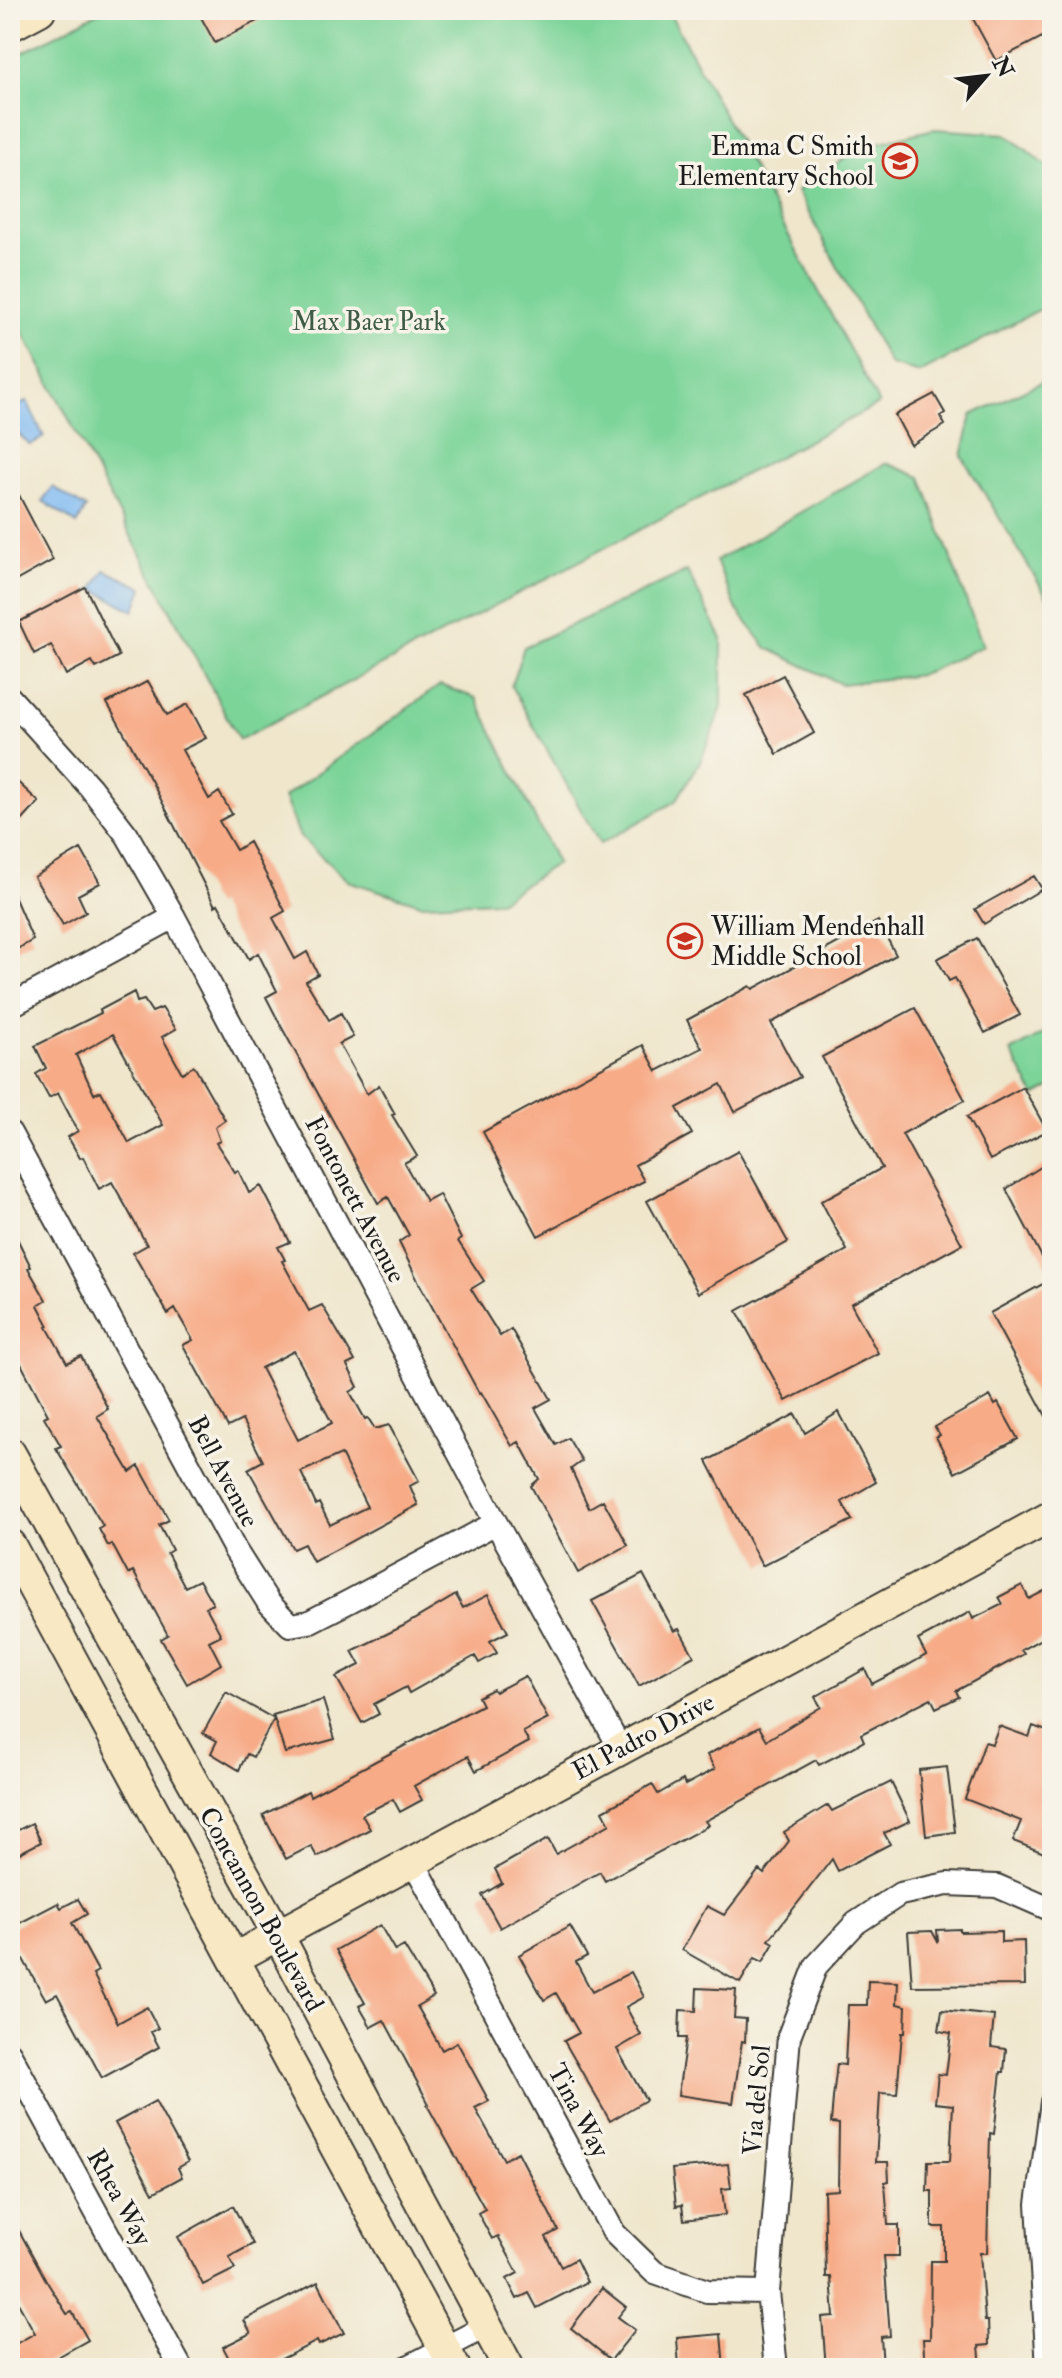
<svg xmlns="http://www.w3.org/2000/svg" width="1062" height="2378" font-family="'IM FELL Double Pica',serif">
<rect width="100%" height="100%" fill="#f7f3e8"/>
<filter id="ink" filterUnits="userSpaceOnUse"><feTurbulence type="fractalNoise" baseFrequency=".0125" numOctaves="2"/><feDisplacementMap in="SourceGraphic" scale="16" xChannelSelector="R" yChannelSelector="G"/><feConvolveMatrix kernelMatrix="1 2 1 2 8 2 1 2 1" color-interpolation-filters="sRGB"/></filter>
<filter id="wash" filterUnits="userSpaceOnUse"><feTurbulence type="fractalNoise" baseFrequency=".006" numOctaves="4" result="noise"/><feDisplacementMap in="SourceGraphic" scale="32" xChannelSelector="R" yChannelSelector="G"/><feGaussianBlur stdDeviation="1.8" result="paint"/><feColorMatrix in="noise" values="0 0 0 0 0 0 0 0 0 0 0 0 0 0 0 0 0 1.4 0 .05"/><feComposite in="paint" operator="in"/></filter>
<g filter="url(#wash)">
<rect width="100%" height="100%" fill="#efe6cc"/>
<!-- green -->
<path fill="#7cd499" stroke="#4c785a" stroke-width="2" d="M103 10H668L879 404 239 740 10 308V59Z
M934 129 1006 134 1052 170V303L920 373 890 365 797 191 861 147Z
M1052 377V605L962 456 972 415Z
M886 463 921 477 983 646 921 675 841 684 767 648 737 610 716 561Z
M687 571 722 639V707L701 760 676 801 600 844 511 686 524 647Z
M440 685 476 698 557 863 499 901 421 904 348 881 300 837 284 797Z
M1052 1029V1087L1035 1096 1011 1052Z"/>
<!-- water -->
<path fill="#81bbf3" stroke="#4e6c88" stroke-width="2" d="M27 401 44 437 30 445C18 434 10 428 10 411Z
M53 487 86 508 77 524 43 501Z
M105 570 143 588 134 611 93 589Z"/>
<g id="blocks">
<!-- building -->
<path fill="#f7ab87" fill-rule="evenodd" d="M197 10H278L215 43Z
M985 10H1052V32L996 61 972 17Z
M934 394 945 413 940 416 945 425 911 445 895 415Z
M10 478 53 560 10 584Z
M85 587 119 656 96 668 92 661 66 675 51 645 34 654 19 622Z
M783 675 814 733 777 754 746 695Z
M148 681 167 715 188 704 206 738 182 750 209 799 219 792 232 814 219 821 236 850 249 842 285 911 273 918 295 959 307 952 318 974 306 981 329 1020 341 1013 353 1037 339 1044 367 1094 379 1085 395 1114 392 1115 417 1156 404 1163 426 1201 439 1194 461 1239 458 1241 484 1281 471 1289 500 1336 511 1329 551 1399 535 1408 556 1445 568 1438 582 1461 571 1469 589 1508 603 1500 628 1545 578 1573 531 1486 539 1479 519 1442 512 1446 481 1392 479 1393 418 1281 399 1242 409 1235 388 1197 378 1203 281 1026 266 997 277 991 258 953 249 959 218 904 215 906 152 782 107 703Z
M10 775 39 802 20 823 10 813Z
M81 849 100 883 78 895 86 912 63 925 34 877Z
M1034 876 1042 889 984 924 975 909Z
M10 887 33 940 10 953Z
M878 921 896 955 771 1023 800 1077 735 1112 721 1084 677 1108 692 1134 635 1165 644 1181 538 1236 483 1132 643 1045 657 1071 702 1048 687 1020 750 986 753 989Z
M977 938 1020 1015 985 1033 955 978 949 981 937 959Z
M134 992 137 1002 144 1000 152 1012 162 1008 176 1029 162 1037 182 1073 194 1066 225 1120 215 1127 220 1141 216 1143 235 1172 238 1170 249 1193 261 1186 290 1242 278 1247 285 1260 282 1261 309 1311 322 1305 355 1361 347 1365 358 1387 350 1392 365 1419 368 1418 375 1429 389 1425 419 1481 410 1486 418 1505 313 1562 304 1544 293 1549 248 1469 263 1461 242 1420 228 1427 183 1345 193 1340 175 1309 168 1314 133 1253 147 1245 125 1205 112 1182 99 1189 83 1157 80 1158 68 1137 78 1131 58 1093 49 1098 36 1074 46 1068 35 1046 101 1013 100 1010ZM113 1034 163 1125 129 1143 101 1091 94 1094 76 1055ZM294 1351 332 1423 298 1440 261 1368ZM341 1454 367 1507 330 1525 319 1503 316 1505 301 1472Z
M915 1008 965 1100 902 1134 962 1244 851 1304 878 1353 786 1401 737 1311 847 1250 821 1201 882 1168 822 1057Z
M1023 1087 1047 1131 990 1160 967 1117Z
M738 1151 788 1242 698 1293 647 1201Z
M1052 1160V1276L1006 1189Z
M10 1224 31 1267 28 1268 46 1300 38 1305 49 1326 47 1327 67 1363 81 1356 108 1409 97 1416 130 1472 139 1466 169 1520 159 1525 172 1550 167 1553 185 1587 199 1580 213 1604 206 1607 221 1635 209 1641 221 1664 187 1684 161 1639 168 1635 133 1571 128 1574 112 1544 108 1546 99 1529 103 1526 56 1448 61 1446 44 1417 48 1415 10 1343Z
M1052 1279V1427L990 1313Z
M990 1396 995 1405 998 1403 1018 1439 955 1473 936 1437 940 1435 935 1427Z
M839 1412 876 1482 842 1502 852 1520 762 1566 707 1461 795 1414 805 1433Z
M643 1574 674 1631 679 1629 694 1656 639 1686 592 1601Z
M1022 1585 1029 1599 1052 1587V1633L1021 1650 1024 1654 956 1691 959 1697 936 1708 931 1698 861 1734 864 1741 848 1750 819 1765 816 1760 705 1821 708 1825 693 1834 605 1881 600 1872 500 1928 482 1895 502 1883 495 1869 548 1839 556 1854 610 1824 603 1811 652 1784 658 1794 683 1780 685 1785 715 1769 707 1755 759 1727 767 1740 821 1707 815 1697 865 1669 872 1684 903 1668 926 1655 918 1640 970 1612 973 1619 1003 1604 999 1597Z
M456 1595 463 1608 488 1595 508 1632 490 1641 497 1653 479 1663 475 1656 409 1693 406 1687 374 1704 379 1714 362 1723 336 1677 360 1665 352 1651 403 1626Z
M525 1676 548 1719 523 1732 529 1742 476 1771 468 1756 414 1786 422 1800 400 1812 393 1799 362 1815 370 1829 317 1857 311 1846 286 1859 263 1815 308 1791 310 1796 419 1738 482 1705 478 1697 493 1689 495 1692Z
M226 1692 274 1719 253 1757 247 1754 239 1770 211 1753 217 1741 203 1733Z
M323 1700 335 1739 285 1753 273 1715Z
M999 1726 1029 1737 1033 1726 1052 1733V1856L1013 1841 1021 1821 965 1799 985 1742 992 1744Z
M947 1767 955 1832 926 1836 919 1770Z
M891 1782 910 1821 884 1833 890 1844 838 1871 832 1859 769 1940 774 1943 763 1962 755 1958 740 1983 682 1950 707 1906 724 1915 759 1870 764 1874 789 1841 784 1832 828 1805 832 1811Z
M32 1823 41 1842 10 1858V1834Z
M78 1899 87 1914 72 1923 98 1971 93 1974 118 2023 147 2007 158 2028 151 2032 159 2047 102 2078 57 1994 46 2000 10 1936V1928L58 1903 61 1908Z
M380 1925 395 1951 404 1946 434 1996 417 2006 433 2034 442 2050 457 2042 489 2101 475 2108 504 2160 518 2152 530 2175 558 2230 546 2237 561 2267 576 2259 587 2282 537 2308 529 2293 517 2299 507 2279 518 2273 498 2236 492 2239 478 2213 485 2209 427 2105 429 2104 384 2020 371 2027 359 2006 365 2003 336 1950Z
M570 1926 587 1956 576 1962 592 1992 631 1972 644 1997 626 2007 641 2035 617 2049 646 2100 610 2121 564 2041 579 2033 556 1993 544 2000 519 1955Z
M960 1929V1932L1001 1931V1942L1024 1941 1025 1985 912 1986 908 1932 932 1931 938 1942 937 1930Z
M868 1981 898 1982 897 2004 906 2006 905 2033H902L897 2094 880 2093 876 2162H888L889 2181 885 2182 888 2225H899V2256H884L890 2336 881 2337 883 2368H826L822 2317 834 2316 831 2277H826L824 2191 838 2190 839 2124 831 2123 833 2098 837 2064 845 2065 848 2005H867Z
M697 1988 736 1990 734 2018 746 2019 745 2042 742 2041 733 2103 678 2095 686 2038H679L680 2010 696 2011Z
M942 2010 994 2016 991 2047 1006 2049 1004 2072H1001L994 2134 990 2133 987 2253H980L985 2321H988L989 2345 979 2346 981 2368H925L923 2339H930L931 2261H944V2227H932V2191H927L928 2161H950L953 2105 935 2103 938 2074 946 2075 951 2033 939 2031Z
M155 2101 188 2162 178 2168 182 2177 153 2193 115 2123Z
M728 2164 731 2188 722 2189 725 2215 684 2220 682 2205 676 2206 672 2169Z
M233 2206 253 2244 229 2257 235 2269 203 2285 178 2237Z
M10 2214 47 2282 67 2314 72 2312 88 2340 38 2368H10V2347L35 2333 10 2289Z
M318 2282 344 2333 319 2345 317 2341 264 2368H234L223 2347 251 2333 244 2320Z
M602 2288 626 2307 618 2317 635 2330 611 2360 571 2328Z
M721 2334 724 2368H679L677 2338Z"/>
</g>
</g>
<g filter="url(#ink)">
<use href="#blocks" fill-opacity="0" stroke="#3c3a36" stroke-width="2"/>
<g fill="none" stroke-linecap="round" stroke-linejoin="round">
<!-- street casing -->
<g stroke="#3c3a36" stroke-width="26">
<path id="street" d="M10 698 90 787 127 835 174 917 496 1523 620 1748
M10 1006 174 917
M10 1133 235 1550 268 1602 290 1625 309 1622 350 1601 496 1523
M413 1861 614 2233 655 2273 707 2291 768 2292
M10 2054 181 2368
M406 2368 487 2326
M776 2368 768 2292 789 2036 816 1966 856 1923 900 1894 947 1884 997 1886 1052 1910
M1048 2368 1038 2204 1052 2102"/>
</g>
<!-- secondary casing -->
<g stroke="#3c3a36" stroke-width="34">
<path id="secondary" d="M10 26 40 10
M10 1453 278 1935 509 2368
M10 1545 455 2368
M235 1958 1052 1516"/>
</g>
<!-- street -->
<use href="#street" stroke="#fff" stroke-width="22"/>
<!-- secondary -->
<use href="#secondary" stroke="#f8e8c3" stroke-width="30"/>
</g>
</g>
<!-- icons -->
<defs>
<g id="school-ring" transform="scale(1.8)"><circle r="9.5" fill="#f7f3e8" stroke="#c8321e" stroke-width="1.5"/><path d="M0-5L7-2L0 1L-7-2ZM-4 1L0 2.5L4 1V4Q0 6-4 4Z" fill="#c8321e"/></g>
</defs>
<g fill-rule="evenodd">
<use href="#school-ring" x="900" y="161"/>
<use href="#school-ring" x="685" y="941"/>
</g>
<g text-anchor="middle" stroke-width="7" stroke-linejoin="round" paint-order="stroke">
<!-- poi labels -->
<g font-size="26" fill="#1c1c1c" stroke="#f7f3e8" text-anchor="end">
<text x="874" y="155">Emma C Smith<tspan x="874" dy="30">Elementary School</tspan></text>
<text x="711" y="935" text-anchor="start">William Mendenhall<tspan x="711" dy="30">Middle School</tspan></text>
</g>
<!-- park labels -->
<g font-size="26" fill="#3e5c48" stroke="#f7f3e8">
<text x="369" y="330">Max Baer Park</text>
</g>
<!-- street labels -->
<g font-size="26" fill="#1c1c1c" stroke="#f7f3e8">
<text transform="translate(356 1199) rotate(62)" y="9">Fontonett Avenue</text>
<text transform="translate(224 1471) rotate(62)" y="9">Bell Avenue</text>
<text transform="translate(643 1736) rotate(-28)" y="9">El Padro Drive</text>
<text transform="translate(262 1909) rotate(61)" y="9">Concannon Boulevard</text>
<text transform="translate(756 2100) rotate(-85)" y="9">Via del Sol</text>
<text transform="translate(579 2110) rotate(62)" y="9">Tina Way</text>
<text transform="translate(120 2197) rotate(61)" y="9">Rhea Way</text>
</g>
</g>
<!-- margin -->
<rect width="1062" height="2378" fill="none" stroke="#f7f3e8" stroke-width="40"/>
<!-- north arrow -->
<g transform="translate(986 76) rotate(62)" stroke="#f7f3e8" stroke-width="6" paint-order="stroke">
<path d="M0-6L14 30L0 20L-14 30Z" fill="#1c1c1c"/>
<text y="-12" font-size="22" font-weight="bold" text-anchor="middle" fill="#1c1c1c">N</text>
</g>
</svg>
